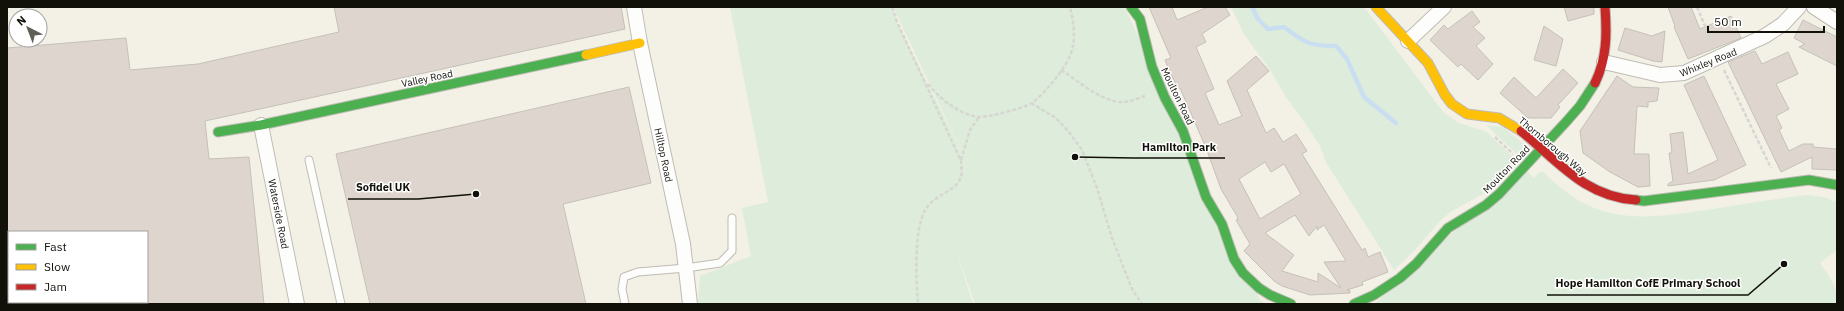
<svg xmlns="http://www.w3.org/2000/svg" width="1844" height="311" font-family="'IBM Plex Sans',sans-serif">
<rect width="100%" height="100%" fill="#f3f0e6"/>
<!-- green -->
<path fill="#deeddb" d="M730 7H892L897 22 965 158 893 7H1123L1127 12 1260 300 1265 304H975L955 248 973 304H698L700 276 751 256 742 208 768 202Z
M1231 7H1364L1444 113 1459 123 1487 132 1514 158V161L1483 194 1452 211 1441 220 1413 252 1394 270 1326 162 1319 144 1307 126 1286 97 1270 70 1244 34Z
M1486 125 1503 127 1524 144 1525 153 1522 159Z
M1527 171 1534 178 1539 172H1543C1558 186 1573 199 1592 207 1630 223 1669 215 1707 210 1740 205 1773 199 1807 195L1823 197 1837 202V250L1820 263C1831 279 1837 284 1837 304H1374L1450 235Z"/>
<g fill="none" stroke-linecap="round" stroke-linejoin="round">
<!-- stream -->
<path stroke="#cadef1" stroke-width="4.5" d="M1252 7 1258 19 1268 29 1284 27C1305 43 1309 46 1336 46L1347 59 1364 97 1396 123"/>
</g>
<!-- building -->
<path fill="#ded6ce" stroke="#c5c0ba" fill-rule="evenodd" d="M334 7H621L625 29 205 121 209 159 249 157 264 304H147V232H7V48L126 38 130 70 198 64 339 32Z
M1149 7H1172L1177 20 1208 7H1225L1230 15 1202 34 1206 42 1196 47 1214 89 1205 93 1219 125 1242 116 1227 81 1256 56 1269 71 1247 90 1266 133 1274 128 1283 142 1296 134 1307 151 1302 154 1362 250 1365 248 1368 257 1380 252 1388 272 1362 282 1363 285 1347 290 1350 291V293L1310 295 1282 286 1274 281 1244 251 1250 244 1236 220H1238L1237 216 1221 189 1206 148 1180 88 1178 89 1170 72 1165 60 1171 58ZM1265 162 1271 172 1284 164 1301 194 1260 219 1239 179ZM1295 215 1309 236 1317 226V230L1324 225 1346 261 1324 262 1341 288 1318 273V282L1282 271 1294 255 1265 233Z
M1564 7H1594V14L1568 21Z
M1668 7H1691L1700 29 1731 16 1741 38 1688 59 1674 27 1675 26Z
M1472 11 1480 22 1473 27 1485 38 1476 46 1493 64 1478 80 1461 64 1458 67 1430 40 1444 25 1448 29Z
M1803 20 1837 37V66L1799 47 1805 44 1794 38Z
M1544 26 1563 39 1556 66 1534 60Z
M1625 28 1652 36 1665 31 1662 62 1653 61 1618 50Z
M1755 51 1762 64 1788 52 1798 74 1776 84 1789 109 1776 116 1782 128 1779 130 1789 151 1803 144H1813V147L1837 149V170L1812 169V157L1781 172 1728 62Z
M1563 69 1578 83 1558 105 1560 107 1551 118H1528L1500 93 1514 77 1536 98Z
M1617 76 1633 87 1659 88 1657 101 1648 102V107L1637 106 1634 154H1649L1650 186 1638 187 1610 172 1583 153 1580 131Z
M1704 76 1746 165 1714 180 1668 186V184L1673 181 1669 153H1672L1670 134 1683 132 1688 174 1718 160 1684 85Z
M629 87 651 183 563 204 586 304H370L336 154Z"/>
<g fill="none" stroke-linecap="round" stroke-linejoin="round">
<!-- lane casing -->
<g stroke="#bebcb4" stroke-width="9">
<path id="lane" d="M309 160 341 304
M625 304 622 289 624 277 638 272 686 268 720 263 732 251V218"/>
</g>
<!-- street casing -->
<g stroke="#bebcb4" stroke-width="16">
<path id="street" d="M634 7 640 43 683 244 690 304
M1814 7 1837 22
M1408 41 1444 7
M1604 62 1660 75 1684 73 1765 36 1783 24 1799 7
M261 125 297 304"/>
</g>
<!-- fast casing -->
<g stroke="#bebcb4" stroke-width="11">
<path id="fast" d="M1131 7 1140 19 1152 67 1165 98 1183 131 1206 197 1222 224 1234 259 1243 273 1259 288 1270 295 1291 304
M218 132 261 125 586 55
M1636 200 1644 201 1809 180 1837 185
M1354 304 1374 295 1400 278 1416 264 1448 228 1486 205 1499 194 1566 122 1580 106 1595 83"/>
</g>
<!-- slow casing -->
<g stroke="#bebcb4" stroke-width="11">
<path id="slow" d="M1376 7 1428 63 1445 95 1452 104 1467 114 1499 118 1521 131
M586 55 640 43"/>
</g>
<!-- jam casing -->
<g stroke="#bebcb4" stroke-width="11">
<path id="jam" d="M1595 83C1607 58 1607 34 1605 7
M1521 131C1558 161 1585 197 1636 200"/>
</g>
<!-- path -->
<path stroke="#d6d6d2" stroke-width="2.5" stroke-dasharray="4 2" stroke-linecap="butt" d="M892 7 897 22 961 161C961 166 963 174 960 179 955 192 932 195 924 212 914 234 916 279 918 304
M1697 7 1713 45
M1061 70C1079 81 1102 103 1124 102 1131 102 1138 98 1145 96
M1724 70 1771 168
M928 84C940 99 959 114 978 117 987 118 1024 108 1032 103 1046 92 1068 66 1072 50 1076 36 1073 20 1070 7
M1031 103 1056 118 1069 132 1082 150 1097 188 1112 238 1132 289 1142 304
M1495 137 1513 154
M961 160 970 130 979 117"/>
<!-- lane -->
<use href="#lane" stroke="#fdfdfb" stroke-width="7"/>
<!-- street -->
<use href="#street" stroke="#fdfdfb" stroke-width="14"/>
<!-- fast -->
<use href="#fast" stroke="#4caf50" stroke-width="9"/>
<!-- slow -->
<use href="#slow" stroke="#ffc107" stroke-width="9"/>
<!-- jam -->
<use href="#jam" stroke="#c62828" stroke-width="9"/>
</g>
<g text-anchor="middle" stroke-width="3" stroke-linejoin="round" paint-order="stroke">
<!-- street labels -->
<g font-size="10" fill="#111009" stroke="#fff">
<text transform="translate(1708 62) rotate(-22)" y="4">Whixley Road</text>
<text transform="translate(427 78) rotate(-12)" y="4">Valley Road</text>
<text transform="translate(1178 96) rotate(64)" y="4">Moulton Road</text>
<text transform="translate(1553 146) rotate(40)" y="4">Thornborough Way</text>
<text transform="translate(664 155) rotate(78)" y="4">Hilltop Road</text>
<text transform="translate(1506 169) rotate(-46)" y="4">Moulton Road</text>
<text transform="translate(279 214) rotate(79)" y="4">Waterside Road</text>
</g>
</g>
<!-- callouts -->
<path fill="none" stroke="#111009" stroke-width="1.5" d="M1075 157L1134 158H1225M476 194L418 199H348M1784 264L1748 295H1547"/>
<g fill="#111009" stroke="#fff" stroke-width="1.5">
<circle cx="1075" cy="157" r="4"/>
<circle cx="476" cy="194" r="4"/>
<circle cx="1784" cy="264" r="4"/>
</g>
<g font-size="11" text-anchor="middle" font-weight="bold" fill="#111009" stroke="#fff" stroke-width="3" stroke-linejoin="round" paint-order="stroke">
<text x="1179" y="151">Hamilton Park</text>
<text x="383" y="191">Sofidel UK</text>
<text x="1648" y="287">Hope Hamilton CofE Primary School</text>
</g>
<!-- border -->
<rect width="1844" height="311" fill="none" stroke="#111009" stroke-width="16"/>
<!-- legend -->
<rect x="8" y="231" width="140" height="72" fill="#ffffff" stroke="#a09f9d"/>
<rect x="16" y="244" width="20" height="6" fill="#4caf50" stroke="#a09f9d"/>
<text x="44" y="251" font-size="12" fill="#111009">Fast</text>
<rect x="16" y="264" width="20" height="6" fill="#ffc107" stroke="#a09f9d"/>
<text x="44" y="271" font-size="12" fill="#111009">Slow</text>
<rect x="16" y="284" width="20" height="6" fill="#c62828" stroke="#a09f9d"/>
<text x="44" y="291" font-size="12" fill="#111009">Jam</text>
<!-- north arrow -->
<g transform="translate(28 28) rotate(318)"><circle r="19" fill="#ffffff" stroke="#a09f9d"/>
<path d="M0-3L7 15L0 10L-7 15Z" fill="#605e56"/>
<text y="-6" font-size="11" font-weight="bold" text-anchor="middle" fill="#111009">N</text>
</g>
<!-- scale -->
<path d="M1708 26v6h116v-6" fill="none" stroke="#111009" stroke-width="2"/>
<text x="1714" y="26" font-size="12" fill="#111009" stroke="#ffffff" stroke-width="3" paint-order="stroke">50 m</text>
</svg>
